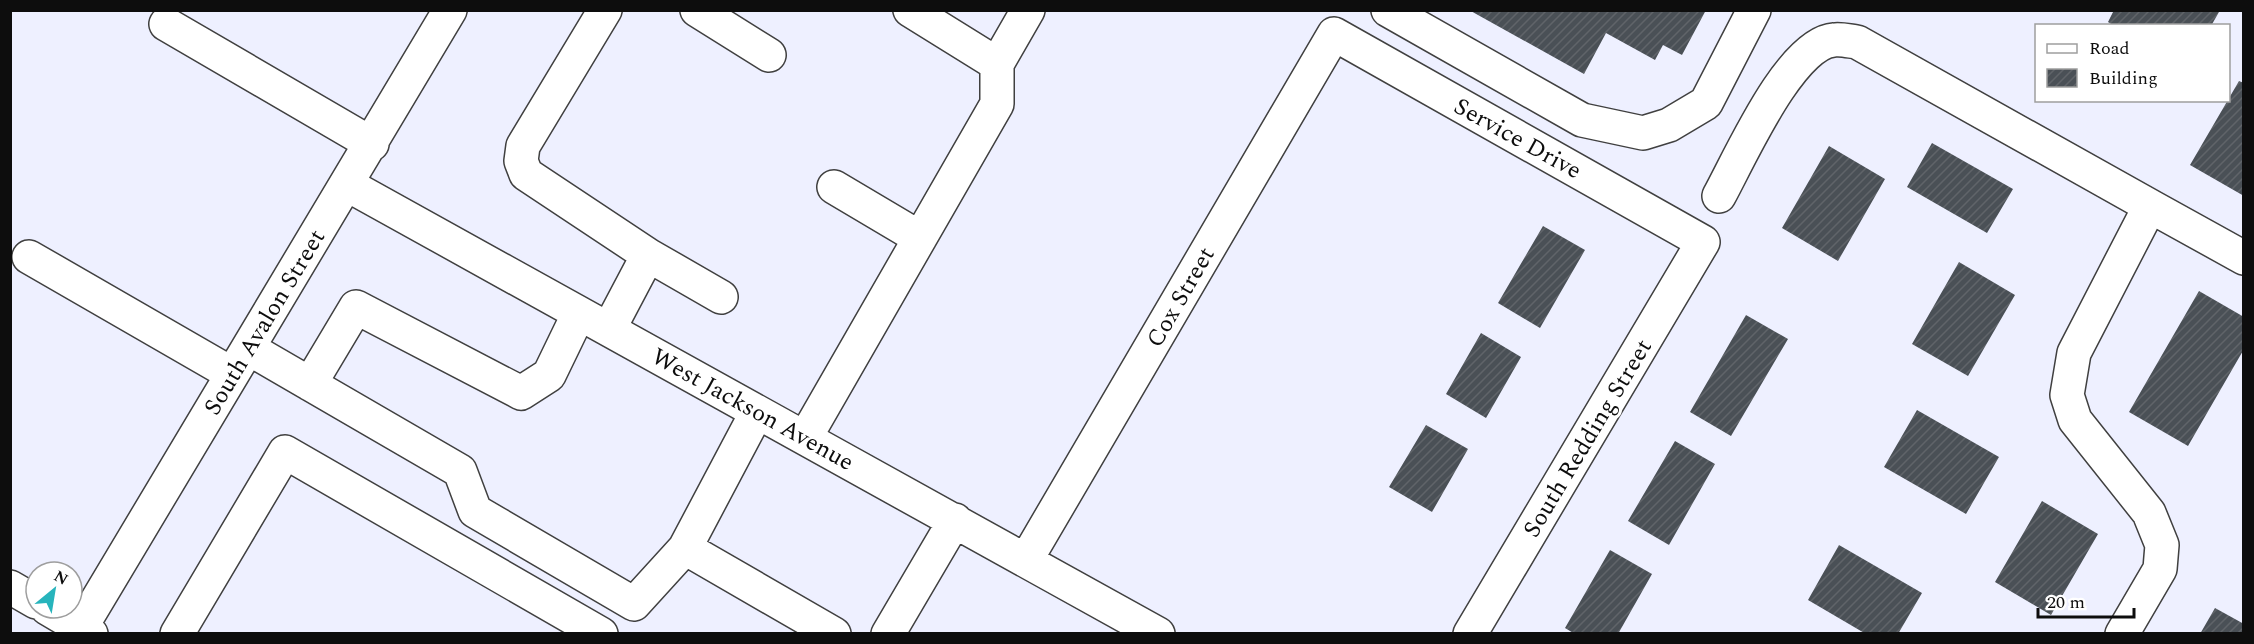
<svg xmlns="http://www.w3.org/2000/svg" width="2254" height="644" font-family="Spectral,serif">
<defs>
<pattern id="building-hatch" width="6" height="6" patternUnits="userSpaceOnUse" patternTransform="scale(1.5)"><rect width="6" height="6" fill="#4a5056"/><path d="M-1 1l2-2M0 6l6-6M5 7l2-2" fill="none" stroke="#606469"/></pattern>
</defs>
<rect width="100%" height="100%" fill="#eef0ff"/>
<!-- building -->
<path fill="url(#building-hatch)" d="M1469 10H1706L1682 55 1663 45 1655 60 1606 33 1584 74Z
M2114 10H2217L2219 12 2211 26H2114L2108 22Z
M2239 81 2244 83V196L2190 165Z
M1932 143 2013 189 1987 233 1907 187Z
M1829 146 1885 179 1838 261 1782 228Z
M1543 226 1585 250 1540 328 1498 303Z
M1959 262 2015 295 1968 376 1912 344Z
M2199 291 2244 317V349L2188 446 2129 412Z
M1746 315 1788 339 1731 436 1690 412Z
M1481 333 1521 357 1486 418 1446 394Z
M1917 410 1999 457 1966 514 1884 467Z
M1426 425 1468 449 1432 512 1389 487Z
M1675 441 1715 464 1669 545 1628 521Z
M2042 501 2098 534 2051 615 1995 582Z
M1839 545 1922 593 1898 634H1866L1808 600Z
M1610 550 1652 574 1618 634H1575L1565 628Z
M2215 608 2244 624V634H2200Z"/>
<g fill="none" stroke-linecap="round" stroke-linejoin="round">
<!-- minor casing -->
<g stroke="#404040" stroke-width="36">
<path id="minor" d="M605 10 523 146 521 161 526 174 648 255 609 329
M697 10 769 55
M910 10 997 64 1028 10
M1388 10 1582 120 1643 133 1669 125 1706 103 1754 10
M166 24 372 144
M348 185 1158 634
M834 187 920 238
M1719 196C1739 160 1790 43 1834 40 1841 39 1849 41 1857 42L2150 206
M648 255 721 297
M29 257 232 374
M248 348 460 471 475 511 634 604 685 548 834 634
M310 384 356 307 521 393 549 375 579 313
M805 438 997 104V64
M685 548 757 412
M1026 560 1334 34 1703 242 1470 634
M10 587 36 602
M47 608 91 634
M77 634 450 10
M177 634 285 452 601 634
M888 634 955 520
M2122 634 2160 569 2162 545 2149 513 2075 420 2067 395 2074 353 2150 206 2244 258"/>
</g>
<!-- minor -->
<use href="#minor" stroke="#fff" stroke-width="33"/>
</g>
<g text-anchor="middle" stroke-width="6" stroke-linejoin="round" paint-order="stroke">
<!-- street labels -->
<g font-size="24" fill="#0d0d0d" stroke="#fff">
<text transform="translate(1518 138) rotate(29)" y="8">Service Drive</text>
<text transform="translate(1180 297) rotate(-60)" y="8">Cox Street</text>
<text transform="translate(264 322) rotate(-59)" y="8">South Avalon Street</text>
<text transform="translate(753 409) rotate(29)" y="8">West Jackson Avenue</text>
<text transform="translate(1587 438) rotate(-59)" y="8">South Redding Street</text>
</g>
</g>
<!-- border -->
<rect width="2254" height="644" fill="none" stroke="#0d0d0d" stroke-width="24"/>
<!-- legend -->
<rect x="2035" y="24" width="195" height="78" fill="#ffffff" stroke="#9e9e9e" stroke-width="1.5"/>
<rect x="2047" y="44" width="30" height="9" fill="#ffffff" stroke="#9e9e9e" stroke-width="1.5"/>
<text x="2089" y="54" font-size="18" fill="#0d0d0d">Road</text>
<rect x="2047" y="69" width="30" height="18" fill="url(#building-hatch)" stroke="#9e9e9e" stroke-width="1.5"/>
<text x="2089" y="84" font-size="18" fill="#0d0d0d">Building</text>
<!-- north arrow -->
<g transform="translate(54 590) rotate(30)"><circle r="28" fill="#ffffff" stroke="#9e9e9e" stroke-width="1.5"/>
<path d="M0-4.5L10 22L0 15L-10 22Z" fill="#27b4bc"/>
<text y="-9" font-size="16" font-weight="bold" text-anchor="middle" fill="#0d0d0d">N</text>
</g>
<!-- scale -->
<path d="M2038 608v9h96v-9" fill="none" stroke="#0d0d0d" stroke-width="3"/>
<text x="2047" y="608" font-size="18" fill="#0d0d0d" stroke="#ffffff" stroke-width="4.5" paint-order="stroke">20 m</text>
</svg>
